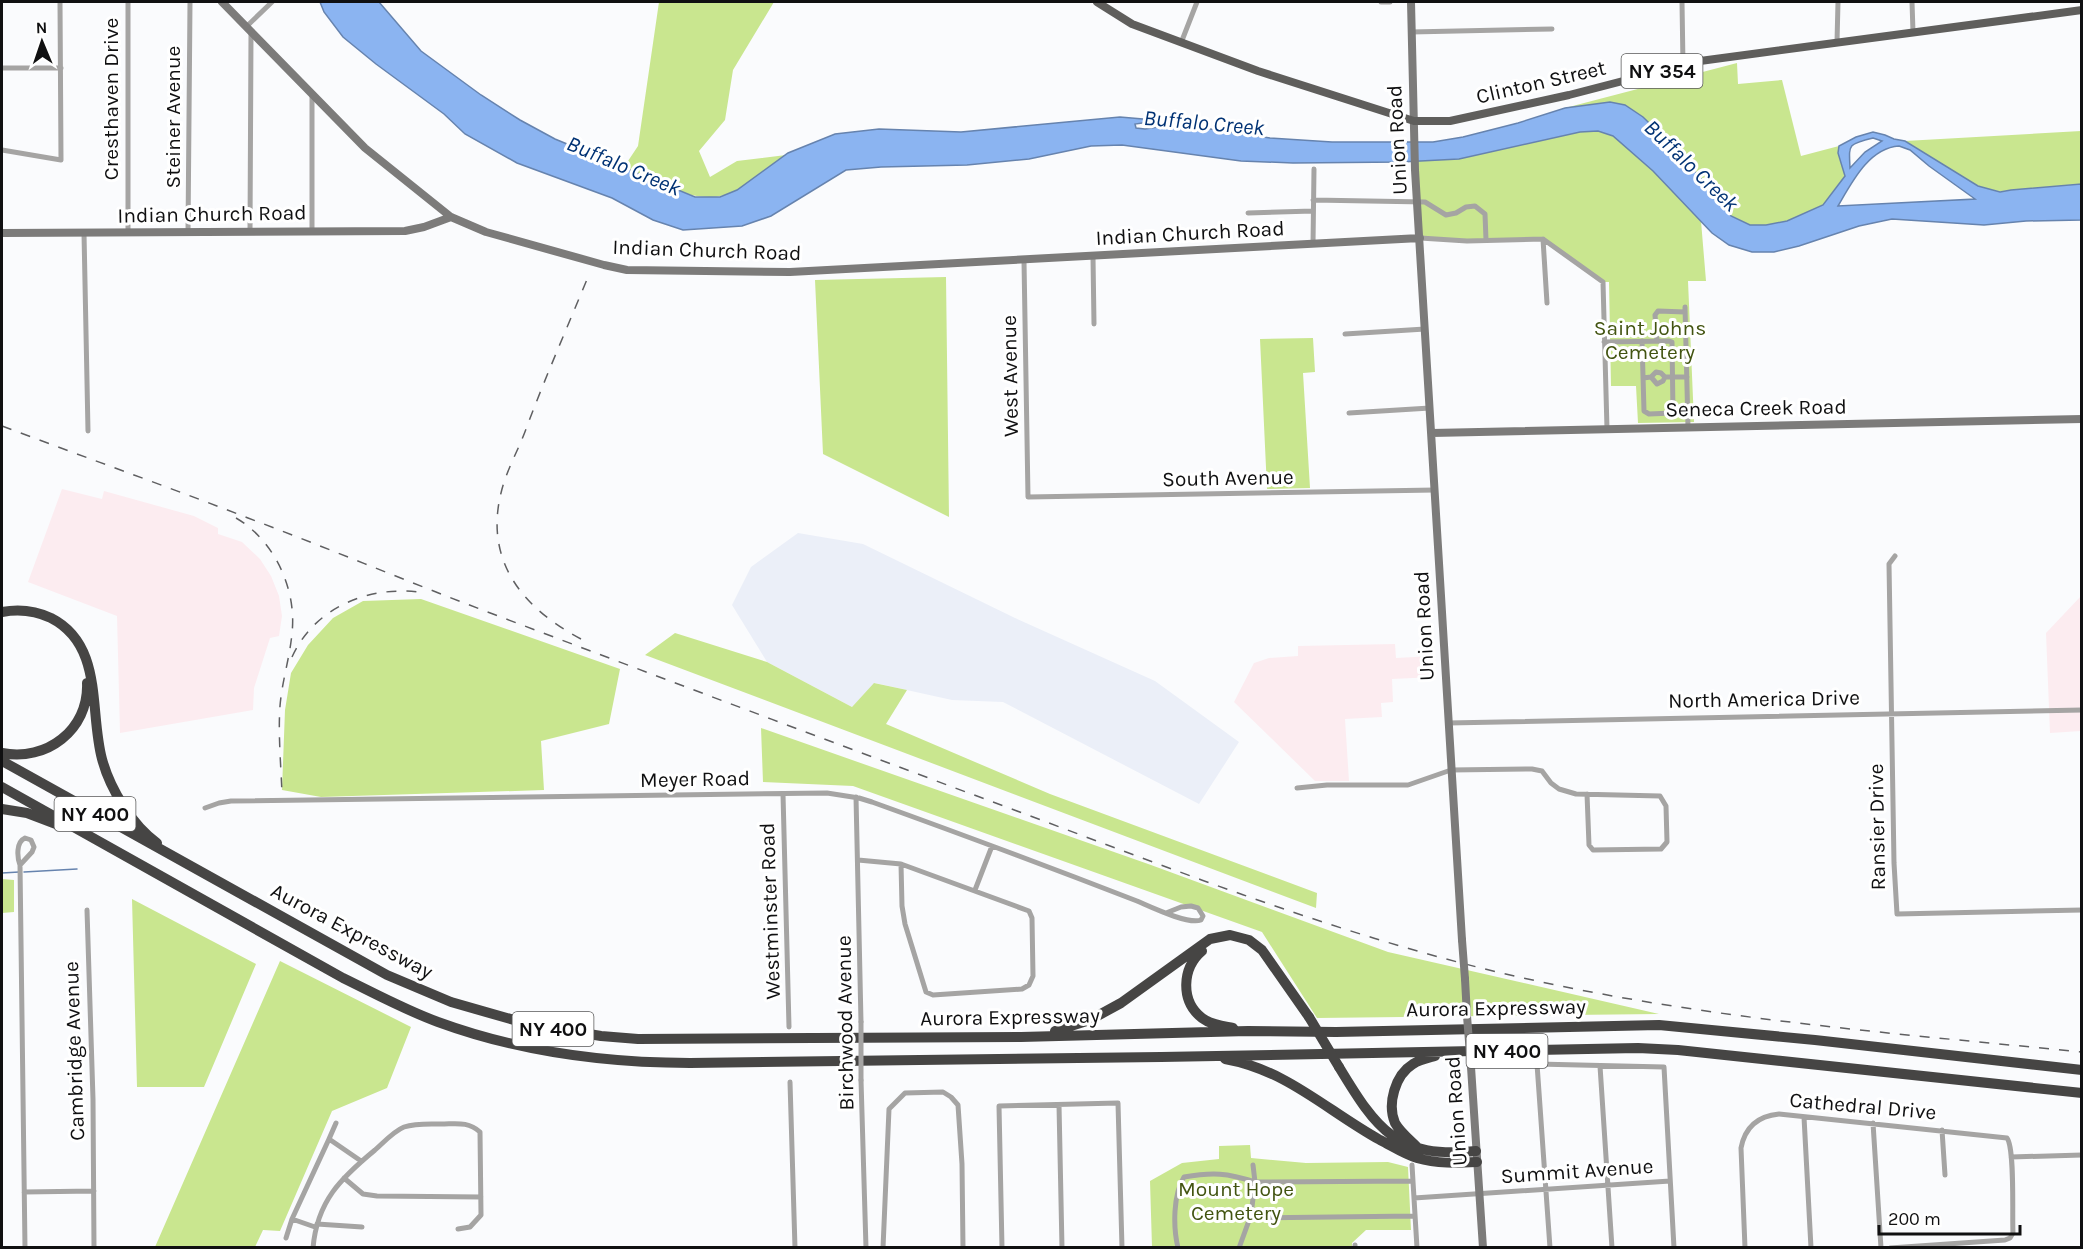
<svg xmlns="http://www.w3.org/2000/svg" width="2083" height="1249" font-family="Karla,sans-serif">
<rect width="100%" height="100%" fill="#fafbfd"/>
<!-- industrial -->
<path fill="#fcecf0" d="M62 489 102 499 104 491 194 516 218 528V534L242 542 260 559 271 576 279 596 282 616 279 636 270 638 254 688 253 710 120 733 117 616 28 582Z
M2081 596V731L2050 733 2046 633Z
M1395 644 1396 658 1433 656 1435 677 1392 679 1393 702 1381 703 1382 717 1345 719 1349 781H1315L1234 702 1254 663 1269 658 1298 656V646Z"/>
<!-- built -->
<path fill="#ebeff8" d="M798 533 863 544 1015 618 1155 681 1239 742 1199 804 1003 702 952 700 875 683 852 707 767 662 732 605 751 567Z"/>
<!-- green -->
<path fill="#c9e68f" d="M659 2H774L733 70 725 120 699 151 710 177 737 161 786 155C770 167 753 182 736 191 699 209 658 182 624 167L638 146Z
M1737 63 1738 84 1782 80 1801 156 1839 146 1838 153 1845 176 1823 205 1787 221 1766 225H1750L1731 216 1681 154 1643 117 1625 105 1610 102 1565 108Z
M1598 131 1613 136 1628 147 1653 171 1701 221 1706 281H1688L1694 422 1638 423 1636 386H1611L1609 282H1603L1543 239 1510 240 1420 238 1416 161 1459 159 1580 132Z
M2081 131V184L2011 190C1975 198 1935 158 1905 141Z
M946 277 949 517 823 454 815 280Z
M1313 338 1315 372 1303 373 1310 488 1267 489 1260 339Z
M421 599 620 669 609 724 541 741 544 790 321 797 282 790 285 710 291 673 308 645 333 618 363 601Z
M675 633 767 662 852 707 874 683 907 690 886 724 1050 794 1317 893 1316 908 645 655Z
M761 728 1151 865 1388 952 1659 1014 1317 1018 1262 932 853 786 763 782Z
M2 879 14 880V912L2 913Z
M132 899 256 964 204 1087H137Z
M280 961 411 1027 387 1088 332 1111 280 1231 263 1230 255 1247H155Z
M1250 1145 1251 1158 1306 1163 1388 1162 1408 1167 1411 1230H1366L1352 1243V1247H1152L1150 1181 1182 1163 1219 1159V1146Z"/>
<!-- water -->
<path fill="#8bb4f1" stroke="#6683ae" stroke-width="1.5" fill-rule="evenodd" d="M320 2H379L421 51 481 95 520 120 555 139 695 197H720L737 190 788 153 835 134 879 129 961 132 1120 117 1143 119 1149 122 1135 124 1136 128 1145 129 1177 124 1270 138 1332 142H1433L1463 137 1518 123 1565 108 1610 102 1625 105 1643 117 1681 154 1731 216 1750 225H1766L1787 221 1823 205 1845 176 1838 153 1839 146 1856 137 1873 132 1885 135 1894 139 1905 141 1978 186 2000 192 2011 190 2081 184V220L2026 221 1984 225 1892 219 1859 226 1799 246 1774 252H1752L1729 245 1712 233 1653 171 1613 136 1598 131 1580 132 1459 159 1401 162 1293 163 1241 161 1122 145 1091 146 1029 159 967 165 881 167 846 170 771 216 742 226 683 230 653 220 612 198 517 163 465 134 444 114 376 64 343 37 324 12ZM1873 138 1882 141 1865 152 1850 168C1849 145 1847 144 1873 138ZM1899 146 1910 150 1929 166 1975 199 1838 206C1852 182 1869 148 1899 146Z"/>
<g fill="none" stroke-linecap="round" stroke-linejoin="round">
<!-- stream -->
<path stroke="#6683ae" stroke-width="1.5" d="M24 872 77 869
M2 873 19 872"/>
<!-- street -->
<path stroke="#a5a4a3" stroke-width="5" d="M1381 2H1390
M1682 2 1683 65
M1912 2 1913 32
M246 27 272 2
M1411 32 1552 29
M1837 42 1838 2
M1181 43 1197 2
M2 68H61
M2 150 61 160 60 2
M1313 200 1425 202 1446 215 1456 213 1466 207 1475 206 1485 214 1486 240
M1248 213 1313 211
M312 231V95
M188 232 190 2
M250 232 251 33
M84 233 88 431
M128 233V2
M1420 238 1467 241 1543 239 1603 282 1607 429
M1543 239 1547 303
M1313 244 1314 169
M1093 257 1094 324
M1024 261 1028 497 1435 490
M1685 307 1688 427
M1345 334 1425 329
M1657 341 1655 315 1658 311 1685 312
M1604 342 1669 341 1672 342 1673 413 1649 414 1644 411 1642 341
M1651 377 1657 384 1663 381 1665 377
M1643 378 1651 377 1656 372 1661 373 1665 377H1687
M1349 413 1430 408
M1895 556 1889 564 1894 863 1897 914 2082 910
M1448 723 2082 710
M1297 788 1327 785H1408L1451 770 1532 769 1542 771 1551 783 1559 789 1576 794 1660 796 1666 806 1667 842 1661 849 1593 850 1589 845 1587 794
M783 794 789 1027
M856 797 861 1022
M205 808 219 803 231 801 827 793 859 798 872 802C961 834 1049 867 1137 901 1151 907 1188 925 1201 920L1203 916 1198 908 1191 906 1181 907 1166 913
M25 838 31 840 34 847 32 852 20 865C17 857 16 842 25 838Z
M858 860 901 864 1029 911 1032 918 1033 976 1029 985 1022 989 933 995 926 992 905 924 902 906 901 864
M20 865 25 1248
M975 890 992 846
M87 910 93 1099 94 1248
M1600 1066 1612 1248
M861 1080 866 1248
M790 1082 795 1248
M1059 1105 1062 1248
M1804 1117 1811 1248
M1873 1123 1881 1248
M1942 1130 1945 1175
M329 1139 336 1123
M2011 1157 2082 1155
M1412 1165 1417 1248
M344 1178 363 1194 377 1196 481 1197
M24 1192 94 1191
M1414 1198 1670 1181
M1250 1218 1415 1216
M317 1224 362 1227
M315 1227 292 1219 329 1139 361 1161
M286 1238 292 1219
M1355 1245V1248
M313 1248C317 1201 341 1178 375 1150 384 1142 394 1131 404 1127 416 1123 429 1124 441 1124 456 1124 468 1121 480 1132L481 1215 470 1227 458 1229
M883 1248 889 1109 905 1093 943 1092 951 1097 958 1105 962 1164 963 1248
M1002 1248 999 1106 1118 1103 1122 1248
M1178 1248C1173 1227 1173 1195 1184 1177 1213 1172 1227 1173 1255 1182L1253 1165
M1239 1248 1251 1215 1255 1182 1413 1181
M1550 1248 1537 1064 1664 1067 1674 1248
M1745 1248 1741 1148C1745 1127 1758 1116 1779 1114L2007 1138C2015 1148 2012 1216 2013 1233L2010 1238 2005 1240 1890 1248"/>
<!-- secondary -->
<path stroke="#7c7b7a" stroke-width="8" d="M222 2 365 148 451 217 486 232 604 265 627 270 790 272 1420 238
M1411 2 1415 170 1462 940
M2 233 405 231 424 227 451 217
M1432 433 2082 419
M1465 979 1467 1016
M1471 1067 1483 1248"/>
<!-- primary -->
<path stroke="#5f5e5c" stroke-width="8" d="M1097 2 1132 24 1258 71 1414 121H1450L1569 95 1700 61 2082 10"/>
<!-- highway -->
<path stroke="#464544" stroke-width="10" d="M2 612C18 609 36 611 51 618 104 645 89 711 102 759 110 789 132 825 157 843
M2 753C46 762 89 730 87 683
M2 761 387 975 451 1002 528 1024 601 1036 638 1039 1021 1037 1248 1031 1336 1032 1659 1025 1815 1040 2082 1070
M2 787 343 978C374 993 405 1010 438 1022 520 1052 604 1063 690 1063L1161 1057 1638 1048 1678 1050 2082 1093
M2 809 27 813 56 824
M1202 951C1182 968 1180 1001 1202 1018 1211 1025 1223 1026 1233 1028
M1055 1031 1090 1020 1121 1003 1210 939 1230 935 1249 940 1262 950 1309 1017
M1225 1059C1287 1070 1326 1110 1380 1140 1392 1146 1404 1154 1417 1158 1437 1164 1457 1163 1477 1162
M1339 1067C1377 1130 1397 1159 1476 1151
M1417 1147C1410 1140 1400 1132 1395 1123 1387 1104 1395 1075 1413 1064 1419 1060 1428 1058 1435 1056"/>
<!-- rail -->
<path stroke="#5f5f61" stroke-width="1.5" stroke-dasharray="10 10" stroke-linecap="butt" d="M2 426C84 457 166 486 248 518 330 549 411 583 493 614 651 674 808 733 966 792 1137 855 1307 925 1485 969 1680 1017 1881 1032 2082 1052
M236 518C274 540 297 589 292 633 290 657 282 681 280 706 278 735 281 765 282 794
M581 639C524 609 484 562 501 493 506 471 518 451 526 429 545 378 567 328 588 277
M292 657C315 606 372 584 425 593"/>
<!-- street-bridge -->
<path stroke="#a5a4a3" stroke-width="5" d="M861 1022V1080"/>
<!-- secondary-bridge -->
<path stroke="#7c7b7a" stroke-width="8" d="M1462 940 1465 979
M1467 1016 1471 1067"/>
<!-- highway-bridge -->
<path stroke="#464544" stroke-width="10" d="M1309 1017 1339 1067"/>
</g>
<g text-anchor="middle" stroke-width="6" stroke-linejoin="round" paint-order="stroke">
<!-- shield labels -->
<g fill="#fff" stroke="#585858" stroke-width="1.5">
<rect x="1621.5" y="54" width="81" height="34" rx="4.5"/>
<rect x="54.5" y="797" width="81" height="34" rx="4.5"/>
<rect x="512.5" y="1012" width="81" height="34" rx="4.5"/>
<rect x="1466.5" y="1034" width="81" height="34" rx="4.5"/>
</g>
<g font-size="20" font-weight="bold" fill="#101011">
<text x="1662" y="78">NY 354</text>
<text x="95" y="821">NY 400</text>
<text x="553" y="1036">NY 400</text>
<text x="1507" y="1058">NY 400</text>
</g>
<!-- street labels -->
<g font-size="21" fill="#101011" stroke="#fff">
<text transform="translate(1541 82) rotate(-13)" y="7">Clinton Street</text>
<text transform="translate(111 99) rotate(-90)" y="7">Cresthaven Drive</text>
<text transform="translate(173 117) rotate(-90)" y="7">Steiner Avenue</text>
<text transform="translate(1397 140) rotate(-93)" y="7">Union Road</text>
<text transform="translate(212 214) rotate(-1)" y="7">Indian Church Road</text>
<text transform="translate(1190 233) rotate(-3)" y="7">Indian Church Road</text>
<text transform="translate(707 250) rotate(2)" y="7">Indian Church Road</text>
<text transform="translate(1010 376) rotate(-91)" y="7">West Avenue</text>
<text transform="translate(1756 408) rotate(-1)" y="7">Seneca Creek Road</text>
<text transform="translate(1228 478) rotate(-1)" y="7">South Avenue</text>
<text transform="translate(1424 626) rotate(-93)" y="7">Union Road</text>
<text transform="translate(1764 699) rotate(-1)" y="7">North America Drive</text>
<text transform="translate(695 779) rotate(-1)" y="7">Meyer Road</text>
<text transform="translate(1877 827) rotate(-91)" y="7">Ransier Drive</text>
<text transform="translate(770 911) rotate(-92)" y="7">Westminster Road</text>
<text transform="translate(352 931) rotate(28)" y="7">Aurora Expressway</text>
<text transform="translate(1496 1008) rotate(-1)" y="7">Aurora Expressway</text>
<text transform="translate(1010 1017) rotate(-1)" y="7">Aurora Expressway</text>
<text transform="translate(845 1023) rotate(-91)" y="7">Birchwood Avenue</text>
<text transform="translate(74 1051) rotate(-92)" y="7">Cambridge Avenue</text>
<text transform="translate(1863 1106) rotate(5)" y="7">Cathedral Drive</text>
<text transform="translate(1456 1111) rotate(-94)" y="7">Union Road</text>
<text transform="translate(1577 1171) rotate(-4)" y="7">Summit Avenue</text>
</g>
<!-- park labels -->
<g font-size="21" fill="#425411" stroke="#fff">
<text x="1650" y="335">Saint Johns<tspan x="1650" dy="24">Cemetery</tspan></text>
<text x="1236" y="1196">Mount Hope<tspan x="1236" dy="24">Cemetery</tspan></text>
</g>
<!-- water labels -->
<g font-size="22" font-style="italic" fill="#013274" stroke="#fff">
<text transform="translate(1204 122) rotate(5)" y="8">Buffalo Creek</text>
<text transform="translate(624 165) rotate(23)" y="8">Buffalo Creek</text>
<text transform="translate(1692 165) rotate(44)" y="8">Buffalo Creek</text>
</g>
</g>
<!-- border -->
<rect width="2083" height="1249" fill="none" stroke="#101011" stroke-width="6"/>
<!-- north arrow -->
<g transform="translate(42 42) rotate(358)" stroke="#ffffff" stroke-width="4.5" paint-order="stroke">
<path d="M0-4.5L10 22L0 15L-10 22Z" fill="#101011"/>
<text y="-9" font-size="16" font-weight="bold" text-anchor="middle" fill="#101011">N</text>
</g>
<!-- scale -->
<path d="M1879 1225v9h141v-9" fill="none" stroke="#101011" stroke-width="3"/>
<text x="1888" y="1225" font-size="18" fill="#101011" stroke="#ffffff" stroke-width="4.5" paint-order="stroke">200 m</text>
</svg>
